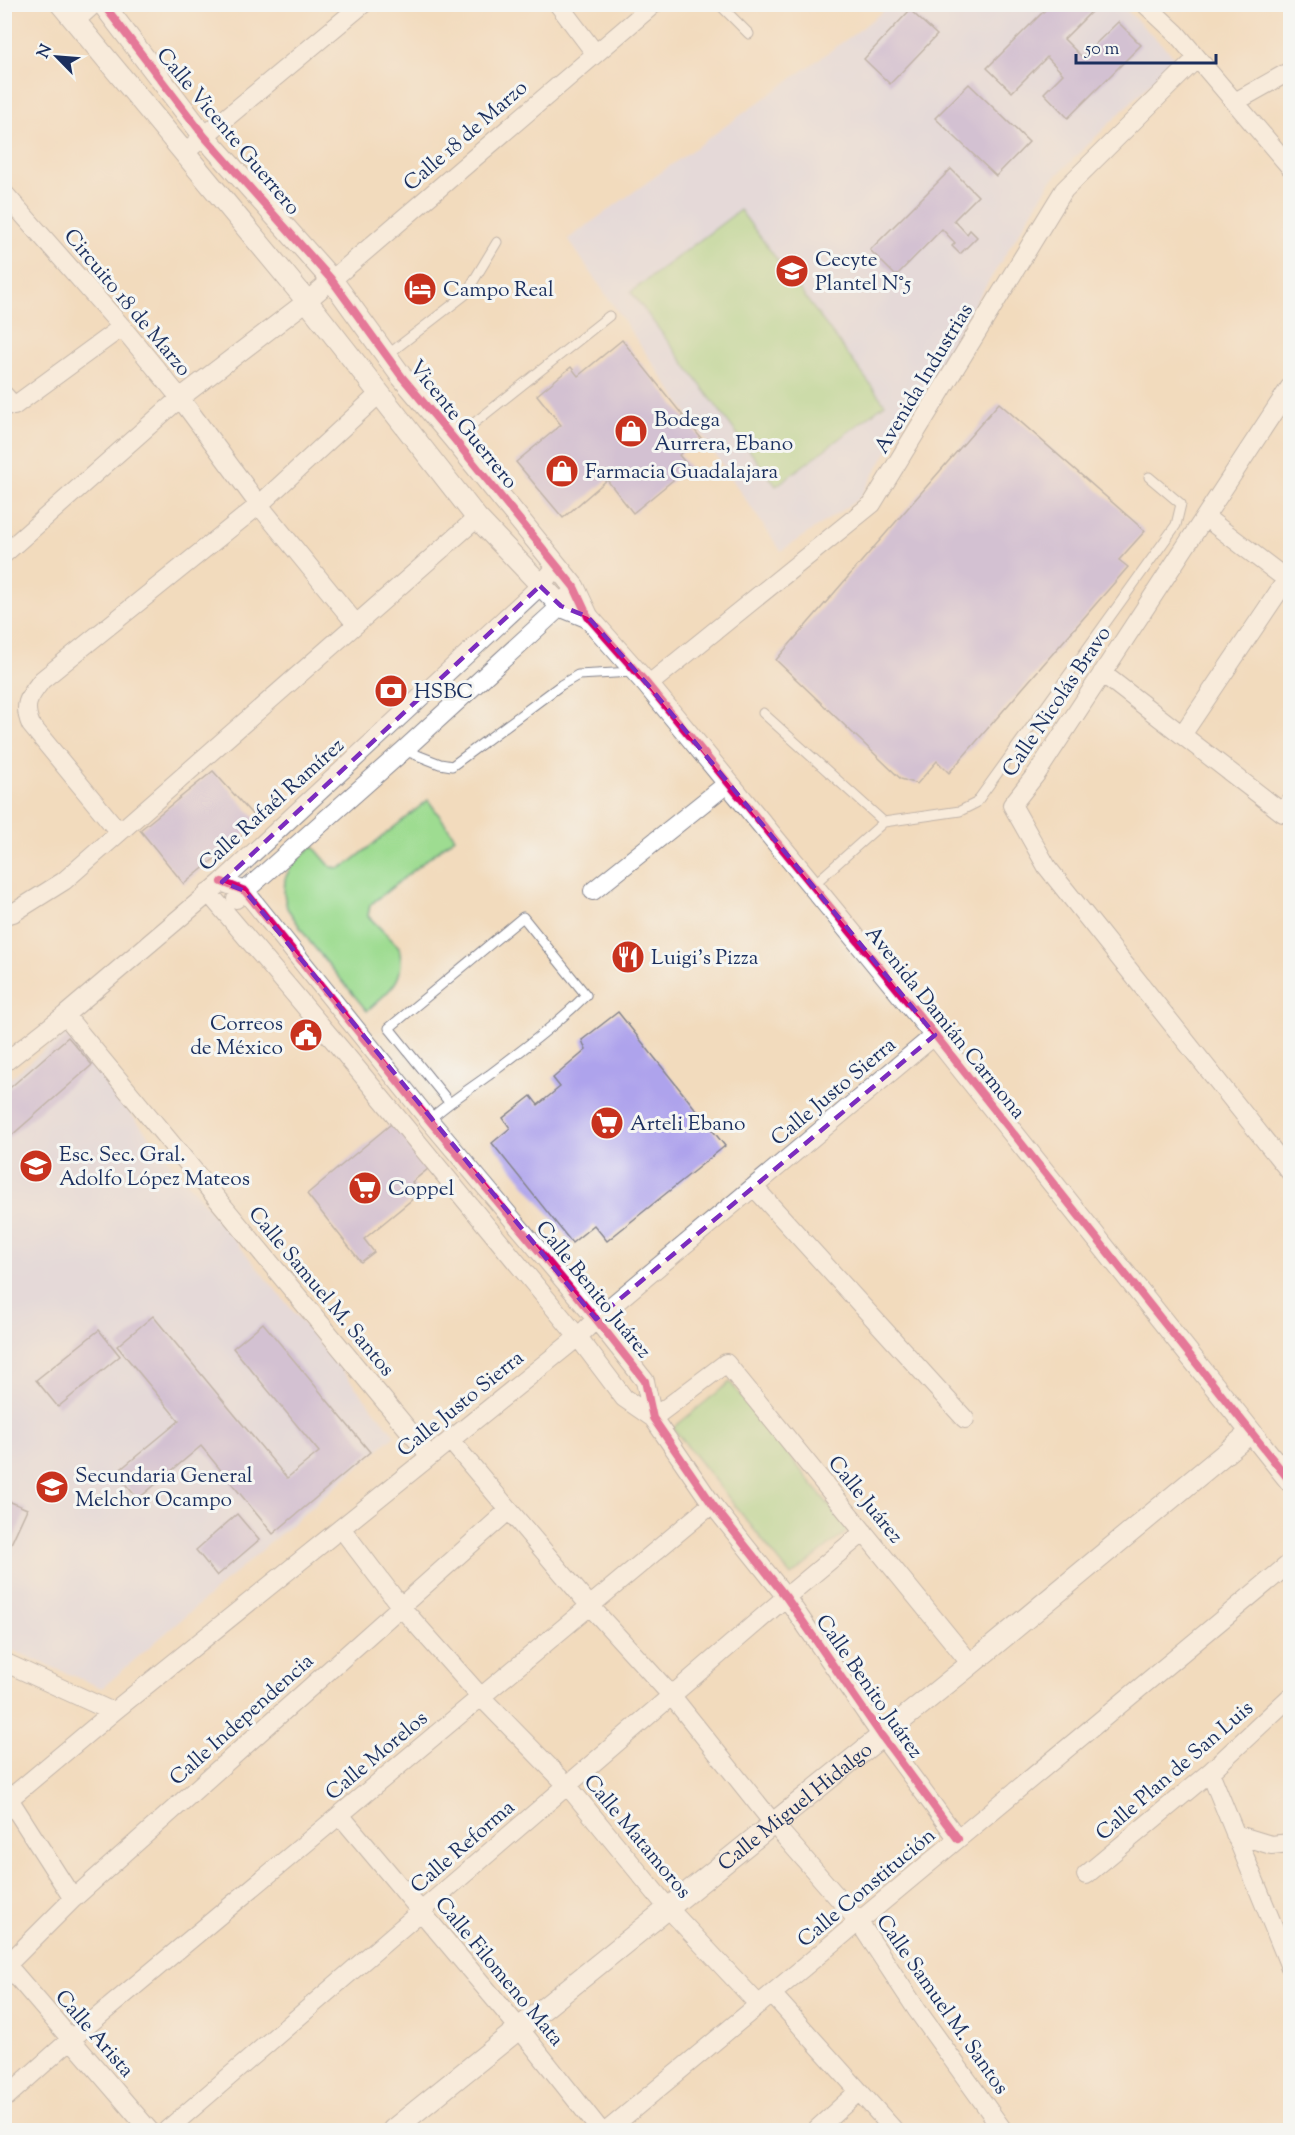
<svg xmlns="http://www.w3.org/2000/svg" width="1295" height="2135" font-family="'Sorts Mill Goudy',serif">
<rect width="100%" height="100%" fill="#f6f6f2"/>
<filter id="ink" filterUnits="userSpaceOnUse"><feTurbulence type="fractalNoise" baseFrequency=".0167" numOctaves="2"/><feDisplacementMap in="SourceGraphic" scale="12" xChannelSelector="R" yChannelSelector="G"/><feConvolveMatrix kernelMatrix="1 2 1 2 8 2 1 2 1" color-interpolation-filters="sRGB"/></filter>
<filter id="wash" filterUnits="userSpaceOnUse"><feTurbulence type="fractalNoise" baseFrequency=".008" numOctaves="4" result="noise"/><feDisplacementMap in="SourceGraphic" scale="24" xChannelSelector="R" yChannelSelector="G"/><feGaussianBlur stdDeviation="1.35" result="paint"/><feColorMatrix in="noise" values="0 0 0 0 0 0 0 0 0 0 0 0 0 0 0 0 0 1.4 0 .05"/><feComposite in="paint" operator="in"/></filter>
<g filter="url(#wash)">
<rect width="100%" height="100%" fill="#f2dbbd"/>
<!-- built -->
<path fill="#d4d8f9" d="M891 5H1121L1176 58 1051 181 976 302 860 498 781 551 568 239 854 34Z
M70 1029 131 1114 395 1435 102 1688 5 1647 4 1083Z"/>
<!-- green -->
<path fill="#9edc91" stroke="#5c8678" stroke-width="1.5" d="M740 210 885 404 776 486 631 292Z
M428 800 455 837 370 905 368 916 399 947C407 982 389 990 367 1011L310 942 287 908 284 894 285 879 292 864 313 846 331 867 340 868 348 864Z
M730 1382 849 1530 791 1576 673 1428Z"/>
<g id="blocks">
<!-- building -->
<path fill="#aea3ec" d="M1051 4H1099L1064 39 1082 57 1118 22 1141 45 1068 118 1044 93 1063 74 1047 57 1012 92 987 68Z
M910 10 937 35 890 84 864 59Z
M969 84 1029 142 996 176 935 118Z
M951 169 978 196 954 220 967 234 970 230 977 237 960 254 952 246 955 243 942 229 896 276 870 250Z
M622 340 701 438 679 455 689 467 633 513 607 480 563 518 516 462 561 425 537 395 571 367 578 376Z
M999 403 1145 531 1119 560 1128 567 949 773 937 761 917 784 901 779 776 660Z
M213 771 259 822 184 884 140 830Z
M618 1012 725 1146 607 1241 594 1225 572 1243 492 1143 510 1128 503 1118 531 1096 538 1105 560 1087 553 1078 586 1050 582 1040Z
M68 1037 92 1065 4 1142V1093Z
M396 1120 433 1165 412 1182 420 1193 364 1239 374 1252 361 1262 307 1194Z
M153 1316 287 1478 319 1452 233 1348 263 1323 370 1452 273 1534 201 1446 138 1499 116 1473 179 1421 117 1346Z
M99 1330 120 1356 58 1407 36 1380Z
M4 1499 27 1509 4 1559Z
M237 1514 259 1540 217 1576 196 1550Z"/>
</g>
</g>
<g filter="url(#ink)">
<use href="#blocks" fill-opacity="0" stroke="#86858e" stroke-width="1.5"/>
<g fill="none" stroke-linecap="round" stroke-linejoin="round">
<!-- service casing -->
<g stroke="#86858e" stroke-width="11">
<path id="service" d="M719 4 749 34
M386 356 465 295 497 242
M454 439 609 316
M763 713 884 822
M404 750 440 764 452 766 561 685 578 675 633 672
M812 886 884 822 960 811 976 803 1176 525 1181 504 1149 477
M429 1120C448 1103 468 1090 489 1075 522 1050 556 1025 586 995L523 917 389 1028 449 1102"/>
</g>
<!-- minor casing -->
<g stroke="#86858e" stroke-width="20">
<path id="minor" d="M558 4 595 53
M1145 4 1176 33 1290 167
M75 21 94 4
M1235 102 1290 71
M184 153 363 4
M4 193 122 327 180 398 259 505 356 624
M1290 387 1037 773 1012 805 1047 867 1290 1172
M4 395 14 406 122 327
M1205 517 1290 582
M4 554 180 398 307 301 654 4
M1102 673 1283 813 1290 802
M648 685 872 504 1064 190 1197 58
M1182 735 1287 579
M119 832 31 725C22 704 29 697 42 680L259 505 379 394
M222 882 245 891 429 1120 596 1319 645 1381 653 1418 712 1504 786 1597 881 1735 958 1839
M593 891 728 783
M208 892 345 1054 578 1337 624 1398 653 1418
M236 899 404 750 561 606 568 596
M4 915 13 913 64 881 477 518
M65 1015 430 1456
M4 1063 65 1015 222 882 540 586 556 567
M754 1187 965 1419
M653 1418 726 1363 971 1664
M450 1440 590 1606 671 1695 773 1823 859 1922 917 2010 1003 2130
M341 1528 401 1607 481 1697 567 1785 668 1908 759 2005
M4 1662 113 1712
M1210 1772 1290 1967
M4 1791 73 1899
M9 1799 113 1712 578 1337 596 1319 935 1035
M340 1815 519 2028 600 2130
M1235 1834 1271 1845 1290 1843
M1086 1875 1210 1772 1290 1697
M772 1994 894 2130
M4 2099 70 2040 712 1504
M149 2130 7 1965 73 1899 509 1510
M167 2130 786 1597 864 1532
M608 2130 1290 1563
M816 2130 859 2091"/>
</g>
<!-- tertiary casing -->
<g stroke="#86858e" stroke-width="23">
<g id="tertiary">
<path d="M61 4 307 301 477 518 561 606 588 617"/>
<path d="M103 4 204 136 331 279 402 377 454 439 574 587 588 617 648 685 935 1035 1290 1481"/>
<path id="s1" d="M393 2130 971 1664 1250 1433"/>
</g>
</g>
<!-- service -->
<use href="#service" stroke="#fff" stroke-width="9"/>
<!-- minor -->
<use href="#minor" stroke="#fff" stroke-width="18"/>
<!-- tertiary -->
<use href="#tertiary" stroke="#fff" stroke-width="21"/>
<!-- cycleway casing -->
<g stroke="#f6f6f2" stroke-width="11">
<path id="cycleway" d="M103 4 204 136 331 279 402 377 454 439 574 587 588 617 648 685 935 1035 1290 1481
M222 882 245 891 429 1120 596 1319 645 1381 653 1418 712 1504 786 1597 881 1735 958 1839"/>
</g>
<!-- cycleway -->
<use href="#cycleway" stroke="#d6006c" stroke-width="8"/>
</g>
</g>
<!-- marked area -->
<path d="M0 0H1295V2135H0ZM540 586 561 606 588 617 648 685 935 1035 596 1319 245 891 222 882Z" fill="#f2dbbd" fill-opacity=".55" fill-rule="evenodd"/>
<path fill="none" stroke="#7b2cbf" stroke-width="4.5" stroke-dasharray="12 8" stroke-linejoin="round" d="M540 586 561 606 588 617 648 685 935 1035 596 1319 245 891 222 882Z"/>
<!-- icons -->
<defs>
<g id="university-disc" transform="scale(1.725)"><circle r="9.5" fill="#c8321e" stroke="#f6f6f2"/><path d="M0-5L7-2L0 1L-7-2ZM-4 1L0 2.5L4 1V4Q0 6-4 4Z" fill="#fff"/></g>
<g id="hotel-disc" transform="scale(1.725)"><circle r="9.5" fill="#c8321e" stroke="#f6f6f2"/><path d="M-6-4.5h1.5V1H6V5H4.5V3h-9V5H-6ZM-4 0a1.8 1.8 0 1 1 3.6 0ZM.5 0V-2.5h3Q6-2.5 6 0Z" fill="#fff"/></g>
<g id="shop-disc" transform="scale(1.725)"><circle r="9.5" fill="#c8321e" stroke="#f6f6f2"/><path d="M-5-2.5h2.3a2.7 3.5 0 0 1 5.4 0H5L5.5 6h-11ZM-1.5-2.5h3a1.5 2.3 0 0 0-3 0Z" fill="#fff"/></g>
<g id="bank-disc" transform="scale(1.725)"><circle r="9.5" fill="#c8321e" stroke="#f6f6f2"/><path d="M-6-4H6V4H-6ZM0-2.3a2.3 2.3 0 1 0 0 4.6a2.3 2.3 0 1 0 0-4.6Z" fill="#fff"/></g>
<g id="restaurant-disc" transform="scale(1.725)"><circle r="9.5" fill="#c8321e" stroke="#f6f6f2"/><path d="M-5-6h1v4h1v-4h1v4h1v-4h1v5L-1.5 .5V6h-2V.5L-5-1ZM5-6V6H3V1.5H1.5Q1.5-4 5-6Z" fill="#fff"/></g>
<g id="civic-disc" transform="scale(1.725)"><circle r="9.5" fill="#c8321e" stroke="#f6f6f2"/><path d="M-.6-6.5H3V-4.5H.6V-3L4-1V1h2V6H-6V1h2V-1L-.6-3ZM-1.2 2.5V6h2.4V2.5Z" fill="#fff"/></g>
<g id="supermarket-disc" transform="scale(1.725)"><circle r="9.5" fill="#c8321e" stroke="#f6f6f2"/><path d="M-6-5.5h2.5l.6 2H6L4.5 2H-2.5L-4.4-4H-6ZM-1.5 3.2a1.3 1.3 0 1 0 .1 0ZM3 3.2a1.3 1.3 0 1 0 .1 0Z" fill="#fff"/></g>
<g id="school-disc" transform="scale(1.725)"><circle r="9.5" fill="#c8321e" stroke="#f6f6f2"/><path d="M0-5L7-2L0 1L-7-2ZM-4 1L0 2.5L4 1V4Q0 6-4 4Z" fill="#fff"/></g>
</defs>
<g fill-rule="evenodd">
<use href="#university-disc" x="792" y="271"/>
<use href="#hotel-disc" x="420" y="289"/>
<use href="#shop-disc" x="631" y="431"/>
<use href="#shop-disc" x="562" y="471"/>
<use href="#bank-disc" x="391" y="691"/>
<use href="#restaurant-disc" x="628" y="957"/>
<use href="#civic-disc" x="306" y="1035"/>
<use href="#supermarket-disc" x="607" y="1123"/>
<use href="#school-disc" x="36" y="1166"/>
<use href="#supermarket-disc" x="365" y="1188"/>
<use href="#school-disc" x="52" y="1487"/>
</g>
<g text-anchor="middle" stroke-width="6" stroke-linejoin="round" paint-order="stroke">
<!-- street labels -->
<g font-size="21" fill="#1b2f5e" stroke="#f6f6f2">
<text transform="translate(229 131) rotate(50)" y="7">Calle Vicente Guerrero</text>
<text transform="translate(465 135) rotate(-41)" y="7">Calle 18 de Marzo</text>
<text transform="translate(128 302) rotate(50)" y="7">Circuito 18 de Marzo</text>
<text transform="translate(923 378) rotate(-59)" y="7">Avenida Industrias</text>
<text transform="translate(464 424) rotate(51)" y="7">Vicente Guerrero</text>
<text transform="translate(1056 701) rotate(-56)" y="7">Calle Nicolás Bravo</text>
<text transform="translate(271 804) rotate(-42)" y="7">Calle Rafaél Ramírez</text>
<text transform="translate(946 1022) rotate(51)" y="7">Avenida Damián Carmona</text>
<text transform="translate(833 1091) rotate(-40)" y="7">Calle Justo Sierra</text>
<text transform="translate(594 1289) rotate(51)" y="7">Calle Benito Juárez</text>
<text transform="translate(322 1291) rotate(50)" y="7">Calle Samuel M. Santos</text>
<text transform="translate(460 1403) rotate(-39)" y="7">Calle Justo Sierra</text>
<text transform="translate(866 1499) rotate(51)" y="7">Calle Juárez</text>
<text transform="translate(870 1686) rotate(55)" y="7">Calle Benito Juárez</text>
<text transform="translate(241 1719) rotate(-42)" y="7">Calle Independencia</text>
<text transform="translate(376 1755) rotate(-40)" y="7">Calle Morelos</text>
<text transform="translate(1174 1770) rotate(-41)" y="7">Calle Plan de San Luis</text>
<text dy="7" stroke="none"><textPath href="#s1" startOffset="516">Calle Miguel Hidalgo</textPath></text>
<text transform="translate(638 1836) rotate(50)" y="7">Calle Matamoros</text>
<text transform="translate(462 1846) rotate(-41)" y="7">Calle Reforma</text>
<text transform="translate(866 1887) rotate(-40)" y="7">Calle Constitución</text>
<text transform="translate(500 1971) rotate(50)" y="7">Calle Filomeno Mata</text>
<text transform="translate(943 2004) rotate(55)" y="7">Calle Samuel M. Santos</text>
<text transform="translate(95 2033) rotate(49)" y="7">Calle Arista</text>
</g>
<!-- poi labels -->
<g font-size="21" fill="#1b2f5e" stroke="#f6f6f2" text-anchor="start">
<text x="815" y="266">Cecyte<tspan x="815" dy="24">Plantel N°5</tspan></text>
<text x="443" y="296">Campo Real</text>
<text x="654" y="426">Bodega<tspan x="654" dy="24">Aurrera, Ebano</tspan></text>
<text x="585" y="478">Farmacia Guadalajara</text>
<text x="414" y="698">HSBC</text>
<text x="651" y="964">Luigi's Pizza</text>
<text x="283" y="1030" text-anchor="end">Correos<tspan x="283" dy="24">de México</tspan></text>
<text x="630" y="1130">Arteli Ebano</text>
<text x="59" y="1161">Esc. Sec. Gral.<tspan x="59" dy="24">Adolfo López Mateos</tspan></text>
<text x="388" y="1195">Coppel</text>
<text x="75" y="1482">Secundaria General<tspan x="75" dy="24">Melchor Ocampo</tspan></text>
</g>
</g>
<!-- margin -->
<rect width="1295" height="2135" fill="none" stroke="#f6f6f2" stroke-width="24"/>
<!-- north arrow -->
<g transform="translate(57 57) rotate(295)" stroke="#f6f6f2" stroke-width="4.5" paint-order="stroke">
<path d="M0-4.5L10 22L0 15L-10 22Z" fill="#1b2f5e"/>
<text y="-9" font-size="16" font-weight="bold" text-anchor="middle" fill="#1b2f5e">N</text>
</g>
<!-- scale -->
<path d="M1076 54v9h140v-9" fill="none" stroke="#1b2f5e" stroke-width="3"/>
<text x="1085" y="54" font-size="18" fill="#1b2f5e" stroke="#f6f6f2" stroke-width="4.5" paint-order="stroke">50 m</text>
</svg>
